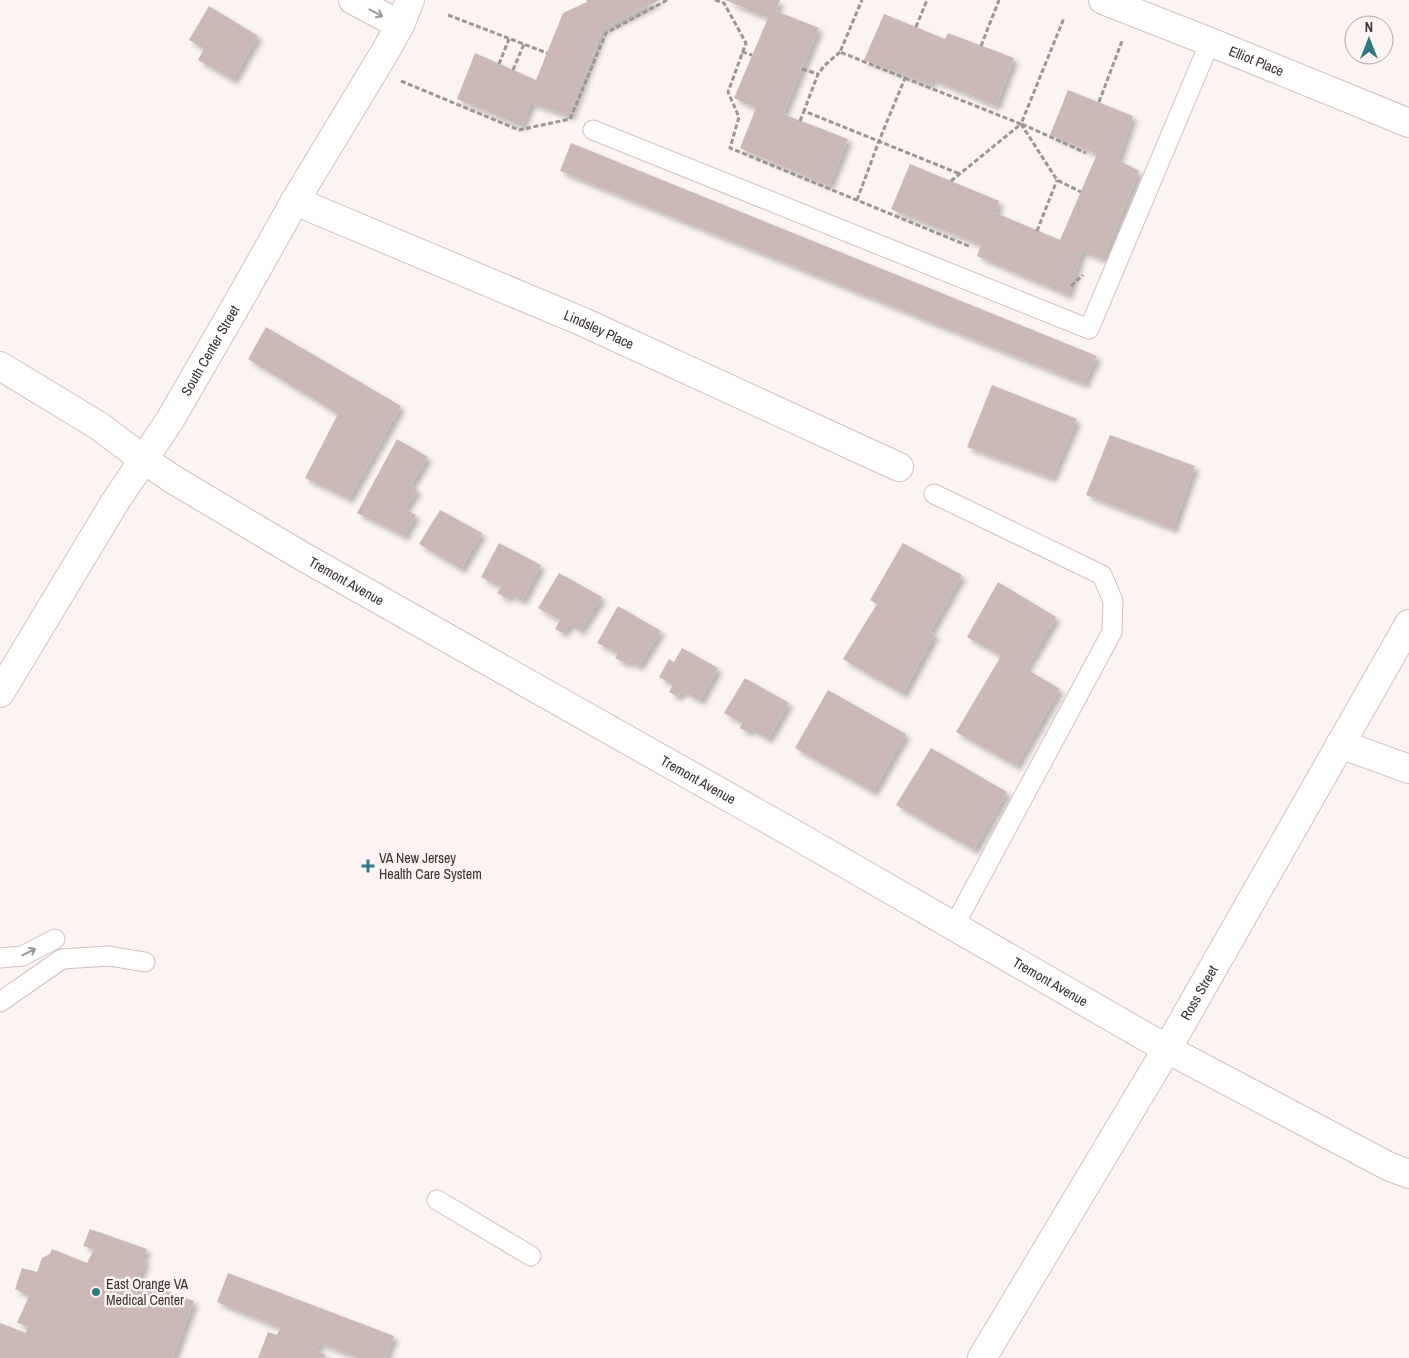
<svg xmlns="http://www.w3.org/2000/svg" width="1409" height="1358" font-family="'Archivo Narrow',sans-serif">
<defs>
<filter id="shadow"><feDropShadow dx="4.5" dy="4.5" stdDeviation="2.5" flood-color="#0004"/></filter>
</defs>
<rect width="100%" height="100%" fill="#fcf4f2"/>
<!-- building -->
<path fill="#ccb8b5" filter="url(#shadow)" d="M586 0H660L603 29 570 116 531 103 522 126 457 99 475 53 536 80 563 13 587 2Z
M725 0H780L776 11 819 28 783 114 848 139 829 186 740 148 756 108 734 98 768 18Z
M209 6 258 36 233 80 198 60 204 49 189 40Z
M884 14 945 39 948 33 1014 58 996 106 932 79 931 85 864 60Z
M1068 90 1133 116 1118 160 1139 171 1103 259 1082 251 1068 295 977 256 981 245 891 209 910 164 999 201 996 213 1060 240 1097 154 1050 135Z
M571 143 1097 356 1084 384 560 171Z
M266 327 401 406 349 499 305 478 338 414 248 359Z
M992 385 1077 419 1052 478 967 447Z
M1110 435 1195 466 1173 529 1086 495Z
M397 439 428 457 411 485 417 490 405 509 416 515 404 536 357 513Z
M440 510 482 533 461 569 419 544Z
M499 543 541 565 522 601 509 594 508 599 497 593 501 587 481 577Z
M903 543 962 575 930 632 935 634 903 694 843 659 877 604 870 600Z
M559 573 602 597 580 631 570 624 563 633 555 629 560 620 538 608Z
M998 582 1056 617 1026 669 1060 689 1016 766 956 732 1001 656 967 637Z
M618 606 661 631 639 666 628 661 627 664 615 658 618 653 597 643Z
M682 648 718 668 700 701 682 691 678 697 669 692 673 685 659 677 669 659 674 662Z
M745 678 789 703 768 739 750 729 747 732 740 728 742 723 724 713Z
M828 690 906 734 873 792 795 748Z
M931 748 1007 792 974 850 896 805Z
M90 1229 147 1249 142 1259 146 1260 138 1280 194 1301 173 1358H0V1323L26 1333 28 1326 17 1323 29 1296 15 1289 22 1268 37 1272 42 1258 50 1254 52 1249 87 1263 94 1249 83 1246Z
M228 1273 394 1336 385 1358H360L319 1343 317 1351 325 1354 323 1358H258L268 1332 277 1335 280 1328 217 1302Z"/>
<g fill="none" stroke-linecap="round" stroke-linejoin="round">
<!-- service casing -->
<g stroke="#d4c0bd" stroke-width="21">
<path id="service" d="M593 130 1089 329 1210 42
M934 494 1102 575 1113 601 1112 632 954 926
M0 958 22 956 55 939
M0 1002 62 959 109 956 145 962
M437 1200 531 1256"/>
</g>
<!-- minor casing -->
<g stroke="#d4c0bd" stroke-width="30">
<g id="minor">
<path d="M353 0 400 25"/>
<path id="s1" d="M1103 0 1210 42 1409 123"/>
<path id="s2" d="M295 201 581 321 899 467"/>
<path d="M1340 744 1409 769"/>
<path id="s3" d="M982 1358 1167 1049 1409 624"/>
</g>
</g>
<!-- tertiary casing -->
<g stroke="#d4c0bd" stroke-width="30">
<g id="tertiary">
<path id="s4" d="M0 366 99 426 143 459 174 480 302 556 794 834 1167 1049 1388 1166 1409 1174"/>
</g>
</g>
<!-- secondary casing -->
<g stroke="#d4c0bd" stroke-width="30">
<g id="secondary">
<path id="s5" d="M0 693 115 502 170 420 244 292 295 201 385 52 400 25 410 0"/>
</g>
</g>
<!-- path -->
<path stroke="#9d9593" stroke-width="3" stroke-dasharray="5 2.5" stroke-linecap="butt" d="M715 0 724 3 746 43 728 92 739 117 730 148 971 247
M448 15 547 53
M916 27 927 0
M981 46 999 0
M742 52 752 55
M840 52 824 66 818 74 804 111 960 174
M499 64 509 39
M802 69 818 74
M513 70 524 44
M905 78 1021 124 1064 18
M401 81 519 130 570 119 606 33 667 0
M1099 102 1122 41
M800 121 804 111
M1021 124 1057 180 1081 192
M1022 124 1086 153
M951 181 1021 124
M857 200 879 141 905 78 840 52 862 0
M1037 231 1057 180
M1071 286 1083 275"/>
<!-- service -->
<use href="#service" stroke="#fff" stroke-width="19"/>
<!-- minor -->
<use href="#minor" stroke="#fff" stroke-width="28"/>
<!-- tertiary -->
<use href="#tertiary" stroke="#fff" stroke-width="28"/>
<!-- secondary -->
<use href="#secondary" stroke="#fff" stroke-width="28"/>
</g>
<!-- one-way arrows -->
<defs><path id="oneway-shaft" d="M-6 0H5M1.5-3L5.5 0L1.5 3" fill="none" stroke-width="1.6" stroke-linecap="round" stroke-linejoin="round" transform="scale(1.25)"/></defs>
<g stroke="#9c9897">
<use href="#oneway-shaft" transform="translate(376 13) rotate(28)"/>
<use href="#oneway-shaft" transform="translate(29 952) rotate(-26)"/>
</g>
<!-- markers -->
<g fill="#317983" stroke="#fcf4f2" stroke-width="2">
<path d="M365.5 858.5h5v5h5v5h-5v5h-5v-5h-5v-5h5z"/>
<circle cx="96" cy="1292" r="5"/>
</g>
<g text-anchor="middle" stroke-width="5" stroke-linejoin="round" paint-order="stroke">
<!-- street labels -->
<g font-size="14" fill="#38302f" stroke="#fcf4f2">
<text dy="5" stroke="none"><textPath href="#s1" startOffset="165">Elliot Place</textPath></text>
<text dy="5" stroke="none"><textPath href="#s2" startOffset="330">Lindsley Place</textPath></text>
<text dy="5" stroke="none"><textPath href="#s5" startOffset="402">South Center Street</textPath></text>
<text dy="5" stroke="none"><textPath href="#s4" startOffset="408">Tremont Avenue</textPath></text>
<text dy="5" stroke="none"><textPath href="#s4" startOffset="812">Tremont Avenue</textPath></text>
<text dy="5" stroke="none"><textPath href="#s4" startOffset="1218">Tremont Avenue</textPath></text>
<text dy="5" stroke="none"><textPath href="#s3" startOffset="425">Ross Street</textPath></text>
</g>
<!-- poi labels -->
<g font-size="14" fill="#38302f" stroke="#fcf4f2" text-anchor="start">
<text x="379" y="863">VA New Jersey<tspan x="379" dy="16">Health Care System</tspan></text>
<text x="106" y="1289">East Orange VA<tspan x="106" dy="16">Medical Center</tspan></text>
</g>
</g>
<!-- north arrow -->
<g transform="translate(1369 40)"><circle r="24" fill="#fcf4f2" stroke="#aea6a4"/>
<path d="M0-4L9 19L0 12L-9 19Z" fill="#317983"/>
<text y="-8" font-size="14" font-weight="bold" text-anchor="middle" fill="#38302f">N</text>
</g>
</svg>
